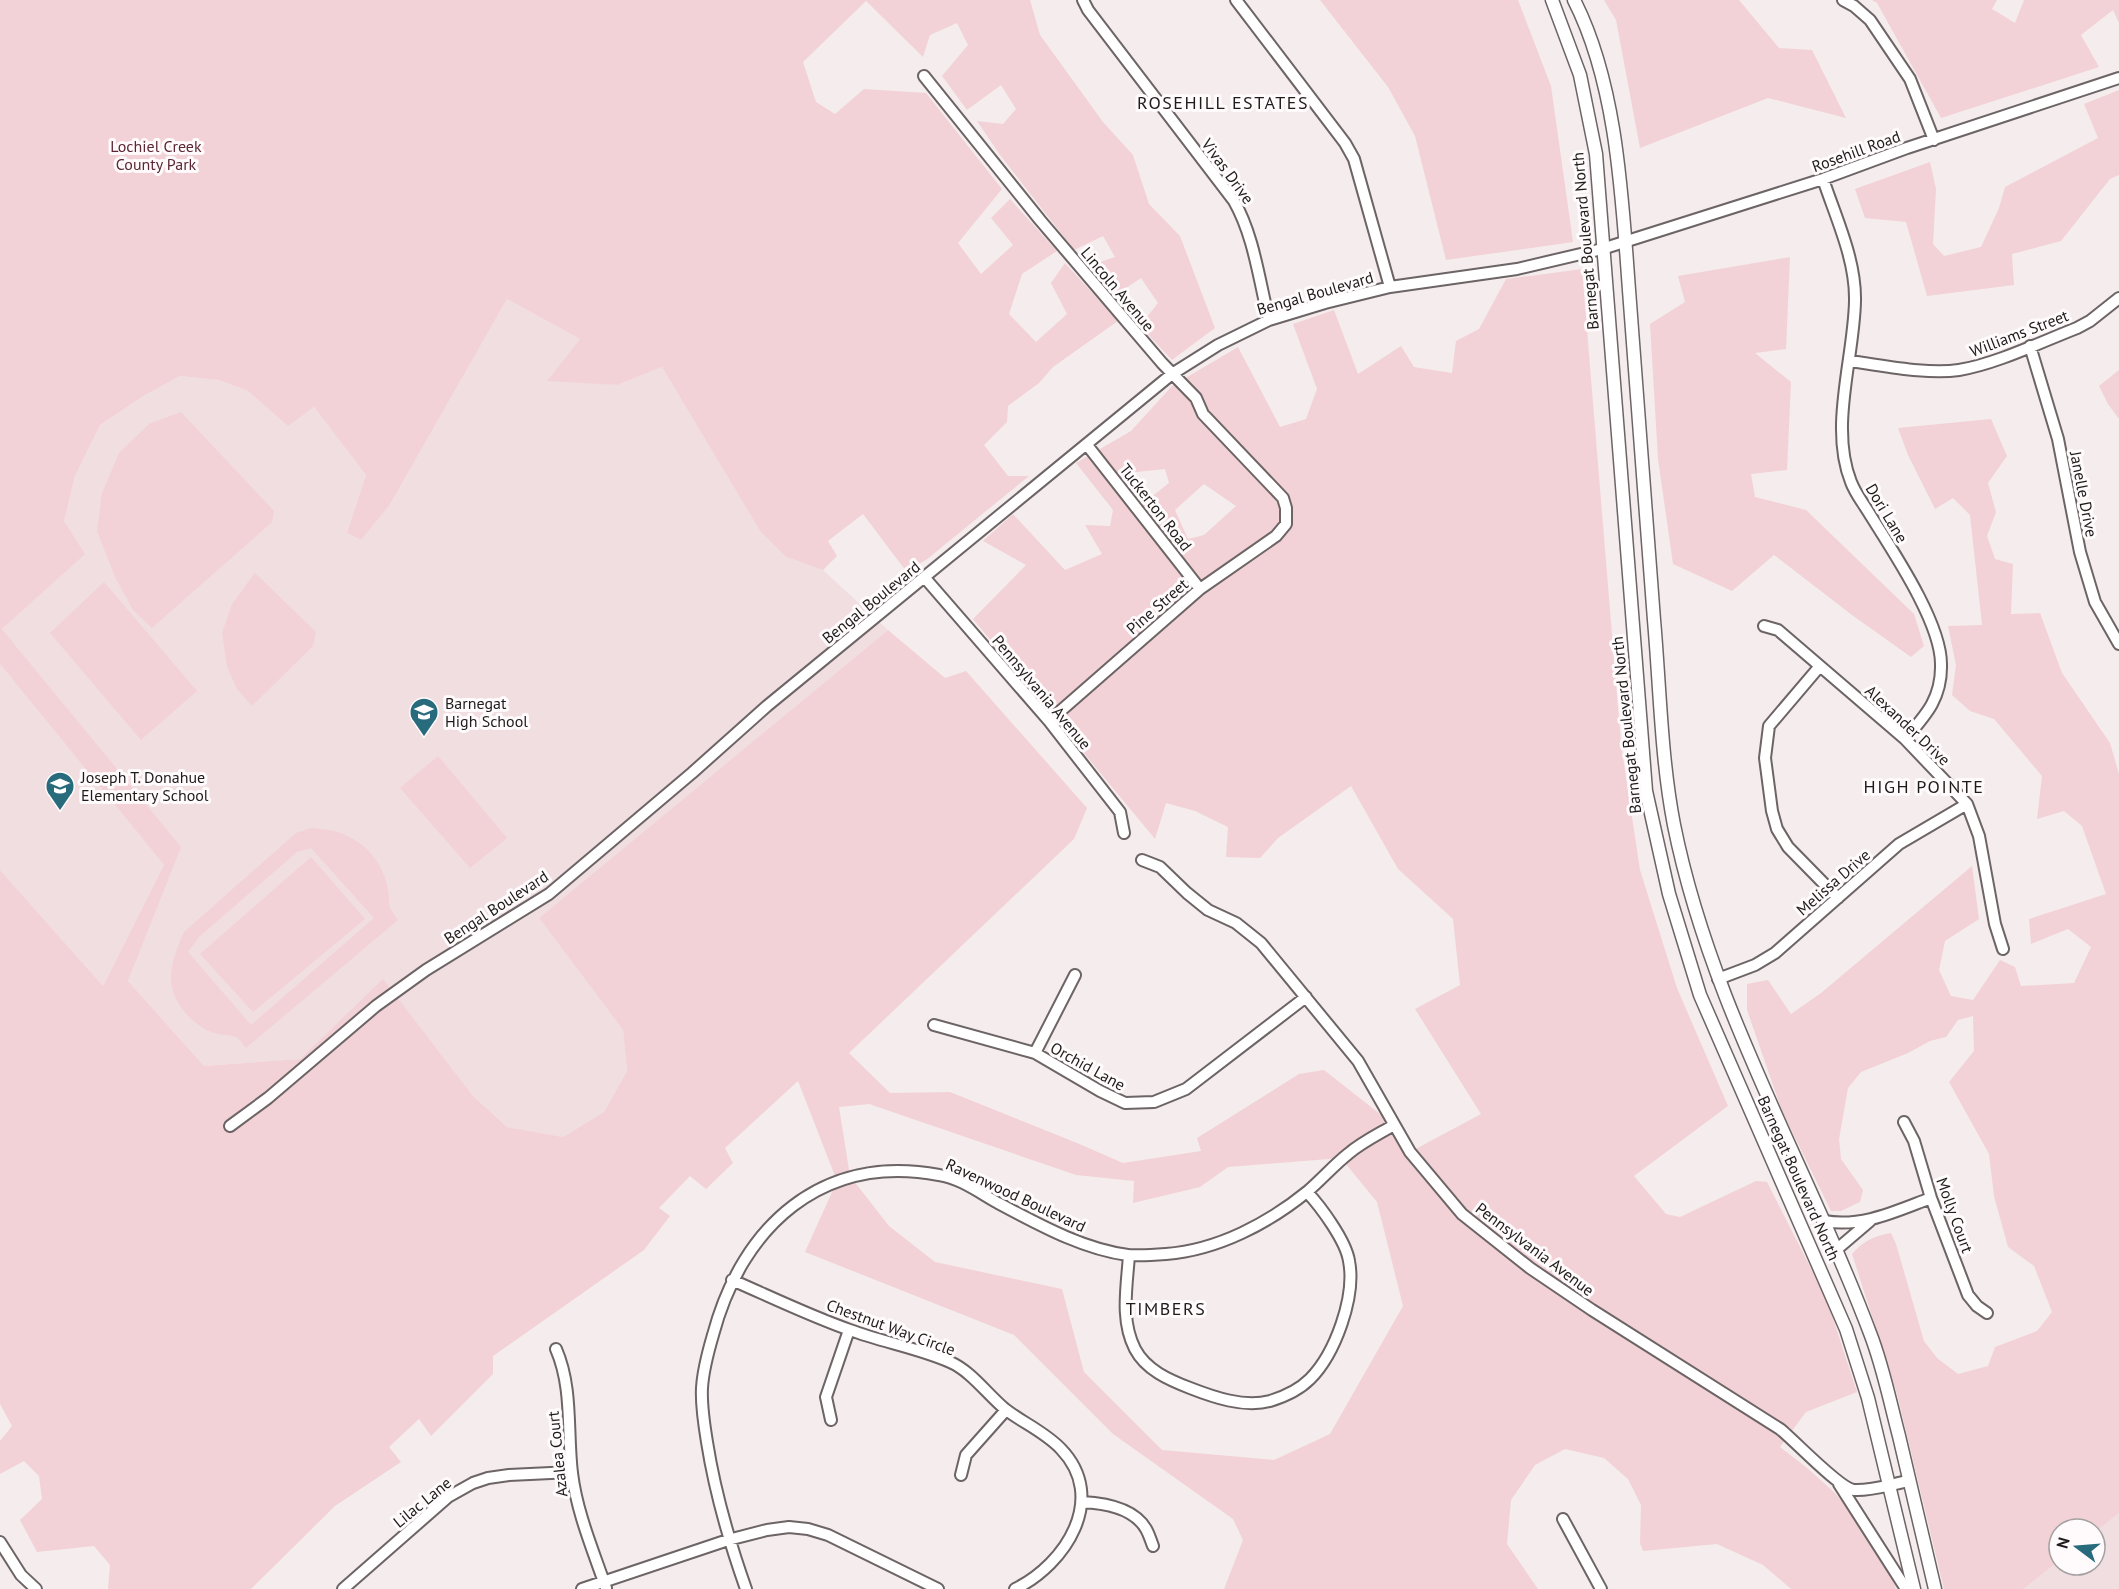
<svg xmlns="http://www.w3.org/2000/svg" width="2119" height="1589" font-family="'PT Sans',sans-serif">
<rect width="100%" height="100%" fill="#f5eced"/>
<!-- built -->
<path fill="#f0dee1" d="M507 299 580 339 548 380 617 385 662 367 760 531 786 557 823 570 888 630 539 918 623 1030 627 1071 604 1112 563 1137 507 1127 473 1096 383 980 300 1059 204 1066 128 981 180 847 2 629 84 554 64 521 75 476 100 425 145 395 180 376 219 380 248 391 287 425 314 407 366 475 347 533 361 540 389 506Z
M0 664 164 865 103 986 0 870Z
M2119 1513V1589H2023L2059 1561V1565H2095V1532Z"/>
<!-- green -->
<path fill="#f2d2d6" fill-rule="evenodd" d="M0 0H1030L1040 35 1103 122 1133 155 1149 204 1180 236 1215 328 1172 360 1140 326 1158 303 1141 278 1113 297 1087 266 1115 257 1103 236 1074 250 1000 155 977 121 1003 124 1016 109 1001 85 967 110 942 76 968 45 957 23 930 35 923 57 866 1 803 62 816 102 835 114 864 89 926 93 1002 189 958 243 981 274 1013 245 991 218 1010 199 1057 251 1022 274 1009 314 1036 342 1067 314 1051 283 1065 263 1118 321 1053 367 1039 383 1008 406 1007 422 984 445 1008 476H1029L926 560 906 571 863 514 828 541 837 556 823 570 786 557 760 531 662 367 617 385 547 381 580 339 507 299 389 506 361 540 347 533 366 475 314 407 288 426 248 391 219 380 180 376 145 395 100 425 75 476 64 521 85 554 2 629 181 847 128 981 204 1066 300 1059 383 979 473 1096 507 1127 563 1137 604 1112 627 1071 623 1030 539 918 888 630 945 678 966 671 1087 808 1074 839 849 1053 890 1093 950 1092 1077 1143 1123 1163 1201 1151 1197 1138 1299 1074 1324 1070 1394 1125 1410 1152 1481 1114 1415 1009 1460 985 1453 919 1398 869 1351 786 1278 838 1260 858 1226 857 1228 827 1195 811 1166 803 1155 839 973 619 1026 565 983 541 1013 514 1065 570 1102 554 1085 525 1110 526 1113 510 1076 463 1131 431 1172 386 1238 347 1280 427 1306 419 1317 389 1293 324 1334 310 1358 374 1401 346 1414 367 1452 373 1456 341 1479 329 1506 279 1582 269 1621 744 1640 870 1677 988 1728 1106 1634 1176 1666 1214 1680 1217 1756 1181 1767 1182 1827 1300 1857 1392 1806 1412 1780 1447 1806 1467 1835 1493 1882 1550 1896 1589H1791L1763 1565 1717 1544 1643 1551 1640 1543 1641 1505 1628 1479 1604 1458 1565 1449 1535 1465 1511 1500 1507 1544 1538 1589H1224L1243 1540 1233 1519 1113 1434 1014 1335 805 1252 837 1181 798 1081 725 1148 733 1163 706 1189 690 1176 659 1208 670 1216 644 1250 493 1356V1374L431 1436 419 1419 389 1447 401 1462 335 1506 251 1589H108L110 1565 94 1546 37 1552 20 1520 42 1499 39 1476 24 1461 0 1474V1441L12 1426 0 1404V870L103 986 164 865 0 664ZM1165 469 1169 483 1132 512 1115 480 1127 473ZM1204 484 1236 506 1204 535 1188 539 1175 510ZM869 1104 1076 1175 1134 1181 1133 1203 1200 1187 1228 1167 1341 1158 1377 1202 1403 1306 1330 1434 1274 1460 1162 1450 1084 1372 1062 1289 935 1262 889 1226 850 1176 839 1107Z
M1320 0H1518L1551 86 1573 242 1446 260 1415 136 1388 87Z
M1604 0H1739L1779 48 1812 50 1846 118 1768 98 1640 148 1616 20Z
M1872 0H1997L1992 9 2015 23 2024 0H2119V23L2113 10 2081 35 2099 67 1941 118 1877 3Z
M2119 90V175L2110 179 2061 241 2012 254 2014 285 1927 296 1906 222 1865 218 1855 189 1930 162 1936 189 1933 244 1944 256 1981 247 1999 208 2005 187 2098 138 2084 104Z
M1790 257 1786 349 1755 353 1791 382 1787 470 1751 474 1755 497 1806 510 1914 614 1924 646 1911 657 1852 615 1774 555 1732 591 1673 564 1658 459 1650 324 1685 302 1678 276Z
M2119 370V419L2108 404 2099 386Z
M181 412 274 511 272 522 152 628 133 610 115 577 97 531 102 493 119 453 149 424Z
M1991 419 2007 456 1988 483 1996 512 1987 536 1995 559 2013 564 2011 614 2040 613 2062 673 2110 743 2119 774V1513L2095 1532V1529H2059V1561L2023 1589H1944L1897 1394 1852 1254C1863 1241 1874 1236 1891 1233L1896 1244 1924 1341 1937 1358 1958 1374 1988 1366 1995 1347 2037 1331 2052 1312 2034 1266 2008 1247 1994 1196 1989 1154 1949 1082 1974 1051 1973 1016 1958 1020 1946 1037 1930 1041 1908 1053 1861 1072 1848 1088 1839 1139 1841 1159 1863 1190 1860 1202 1841 1211H1831L1782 1111 1747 1010V984L1768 980 1791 1014 1821 993 1972 866 1979 919 1945 941 1939 970 1951 996 1973 1000 2000 960 2015 967 2021 986 2074 983 2091 947 2068 929 2031 944 2029 919 2106 894 2082 826 2064 811 2037 819 2042 776 1994 719 1970 711 1952 695 1956 665 1948 626 1982 625 1970 515 1953 498 1935 509 1908 455 1898 428Z
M255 573 316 632 313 646 252 706 237 689 227 667 222 633 232 604Z
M104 582 197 691 141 740 50 633Z
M438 756 507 838 470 868 400 788Z
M311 828C318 829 327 829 334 831 362 838 384 862 388 890 391 908 386 903 398 920L246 1048 237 1037C230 1035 221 1035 214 1033 192 1026 170 1000 171 977 171 962 178 946 184 932L296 833ZM311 848 374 918 251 1025 188 952 199 937 297 852Z
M311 857 365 919 253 1012 200 954Z"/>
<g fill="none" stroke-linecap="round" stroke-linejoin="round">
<!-- minor casing -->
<g stroke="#6c6465" stroke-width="14">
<path id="minor" d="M1083 0 1088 10 1234 201C1254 236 1259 280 1269 320
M1236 0 1345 143 1354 159 1390 287
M1843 0 1854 6 1870 20 1910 79 1934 140
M924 76 1040 220 1162 363 1196 398 1203 414 1283 498 1286 508V524L1276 536 1200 589 1049 721
M1823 179C1836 218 1856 260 1855 301 1854 358 1829 427 1851 482 1855 493 1863 503 1869 513 1892 550 1941 622 1941 664 1942 698 1926 715 1905 739
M2030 346 2058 439 2080 552 2095 602 2119 644
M1849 361C1881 365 1927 375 1959 370 1996 364 2041 342 2077 328L2090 321 2119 298
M1087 445 1200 589
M925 578 1049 721 1120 812 1124 833
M1764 626 1778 630 1905 739 1967 804 1979 836 1995 924 2003 949
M1820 666 1769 726 1765 758 1772 811 1777 829 1788 847 1838 898
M1142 860 1160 867 1187 893 1208 910 1236 923 1261 943 1358 1061 1410 1152 1462 1214 1530 1268 1592 1310 1780 1429C1795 1441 1840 1489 1854 1490 1872 1491 1892 1484 1909 1481
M1718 979 1755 965 1775 953 1899 844 1967 804
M934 1025 1035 1053 1100 1091 1125 1103 1154 1102 1186 1089 1306 997
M1035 1053 1075 975
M1904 1122 1914 1141 1931 1198 1968 1295 1977 1306 1987 1313
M230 1126 268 1098 376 1006 426 970 549 894 692 773 767 706 1172 374 1218 345 1269 320 1325 303 1390 287 1517 269 1602 249 1823 179 1907 148 2119 78
M1824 1221C1862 1228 1896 1211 1931 1198
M1836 1250 1870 1221
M1129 1255C1127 1286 1120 1320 1135 1349 1146 1370 1169 1380 1190 1388 1213 1397 1244 1408 1270 1401 1283 1397 1300 1389 1310 1379 1335 1354 1356 1297 1349 1261 1346 1241 1321 1207 1307 1192
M732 1280C771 1297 810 1316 850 1330 882 1342 918 1348 950 1362 971 1371 987 1394 1005 1409 1023 1423 1045 1432 1061 1449 1108 1498 1066 1564 1015 1589
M556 1349C573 1388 567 1431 572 1473 577 1513 593 1550 606 1588
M831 1420 826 1397 849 1330
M961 1475 966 1455 1006 1410
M1839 1484 1906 1589
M1082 1502C1103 1503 1134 1508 1146 1529 1149 1534 1151 1541 1153 1546
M1563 1519 1601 1589
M0 1542 21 1575 36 1589
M343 1589 448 1497 473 1483 488 1478 509 1475 572 1472
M582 1589 728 1540 767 1530 789 1527 808 1529 828 1535 938 1589
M746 1589C729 1541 715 1493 707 1442 704 1424 701 1406 702 1388 703 1370 708 1352 713 1335 742 1226 822 1153 939 1175 960 1178 980 1193 998 1203 1038 1224 1082 1249 1128 1255 1140 1256 1154 1255 1166 1254 1218 1250 1269 1223 1308 1191 1322 1179 1334 1165 1348 1154 1362 1142 1379 1134 1394 1125"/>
</g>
<!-- tertiary casing -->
<g stroke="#6c6465" stroke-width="15">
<path id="tertiary" d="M1552 0 1580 75 1596 154 1646 791 1669 894 1700 995 1846 1329 1868 1398 1914 1589
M1574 0C1617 84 1622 197 1629 290 1638 400 1646 510 1654 620 1660 688 1661 758 1674 825 1710 1005 1806 1163 1870 1333 1883 1366 1890 1402 1899 1436 1911 1487 1923 1538 1935 1589"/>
</g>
<!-- minor -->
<use href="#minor" stroke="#fff" stroke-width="10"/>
<!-- tertiary -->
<use href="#tertiary" stroke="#fff" stroke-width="12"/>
</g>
<!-- icons -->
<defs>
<g id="school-pin" transform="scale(1.5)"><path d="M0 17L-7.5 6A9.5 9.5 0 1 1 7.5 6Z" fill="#286b7d" stroke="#fffbfc"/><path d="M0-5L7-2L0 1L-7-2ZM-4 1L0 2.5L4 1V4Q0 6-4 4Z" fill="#fff"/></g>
</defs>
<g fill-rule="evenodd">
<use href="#school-pin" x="424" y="712"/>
<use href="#school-pin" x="60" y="786"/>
</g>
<g text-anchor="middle" stroke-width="6" stroke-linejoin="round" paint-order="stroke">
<!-- park labels -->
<g font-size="16" fill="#5c2733" stroke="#fffbfc">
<text x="156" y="152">Lochiel Creek<tspan x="156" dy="18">County Park</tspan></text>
</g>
<!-- street labels -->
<g font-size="16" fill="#1e1b1b" stroke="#fffbfc">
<text transform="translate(1856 151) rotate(-20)" y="6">Rosehill Road</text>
<text transform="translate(1228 171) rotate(54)" y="6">Vivas Drive</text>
<text transform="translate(1585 241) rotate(-95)" y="6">Barnegat Boulevard North</text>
<text transform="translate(1118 289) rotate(50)" y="6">Lincoln Avenue</text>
<text transform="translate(1315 293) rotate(-16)" y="6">Bengal Boulevard</text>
<text transform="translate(2019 333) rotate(-21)" y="6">Williams Street</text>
<text transform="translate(2084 494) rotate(79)" y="6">Janelle Drive</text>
<text transform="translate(1156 507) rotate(52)" y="6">Tuckerton Road</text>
<text transform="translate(1887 513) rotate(59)" y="6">Dori Lane</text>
<text transform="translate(871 602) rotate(-39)" y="6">Bengal Boulevard</text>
<text transform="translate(1157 606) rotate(-41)" y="6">Pine Street</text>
<text transform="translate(1042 692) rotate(50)" y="6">Pennsylvania Avenue</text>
<text transform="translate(1626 725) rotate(-96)" y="6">Barnegat Boulevard North</text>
<text transform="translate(1908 725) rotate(43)" y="6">Alexander Drive</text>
<text transform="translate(1833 882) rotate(-41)" y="6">Melissa Drive</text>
<text transform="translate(496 907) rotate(-33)" y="6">Bengal Boulevard</text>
<text transform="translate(1088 1066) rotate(29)" y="6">Orchid Lane</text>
<text transform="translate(1799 1178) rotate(66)" y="6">Barnegat Boulevard North</text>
<text transform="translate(1016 1195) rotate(25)" y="6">Ravenwood Boulevard</text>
<text transform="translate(1955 1215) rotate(70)" y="6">Molly Court</text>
<text transform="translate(1535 1249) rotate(37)" y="6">Pennsylvania Avenue</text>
<text transform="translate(891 1327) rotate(20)" y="6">Chestnut Way Circle</text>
<text transform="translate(557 1454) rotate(-96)" y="6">Azalea Court</text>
<text transform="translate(422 1502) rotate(-39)" y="6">Lilac Lane</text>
</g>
<!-- poi labels -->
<g font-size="16" fill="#1e1b1b" stroke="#fffbfc" text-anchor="start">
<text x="445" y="709">Barnegat<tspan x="445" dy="18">High School</tspan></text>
<text x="81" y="783">Joseph T. Donahue<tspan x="81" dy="18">Elementary School</tspan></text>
</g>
<!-- neighbourhood labels -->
<g font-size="18" letter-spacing="1.5" fill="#1e1b1b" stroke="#fffbfc">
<text x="1223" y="109">ROSEHILL ESTATES</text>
<text x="1924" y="793">HIGH POINTE</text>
<text x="1166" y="1315">TIMBERS</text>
</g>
</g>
<!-- north arrow -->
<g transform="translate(2077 1547) rotate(286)"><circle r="28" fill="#fffbfc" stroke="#a5a1a2" stroke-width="1.5"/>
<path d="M0-4.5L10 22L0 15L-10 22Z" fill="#286b7d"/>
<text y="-9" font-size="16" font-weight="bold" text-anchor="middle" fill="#1e1b1b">N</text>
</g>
</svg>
